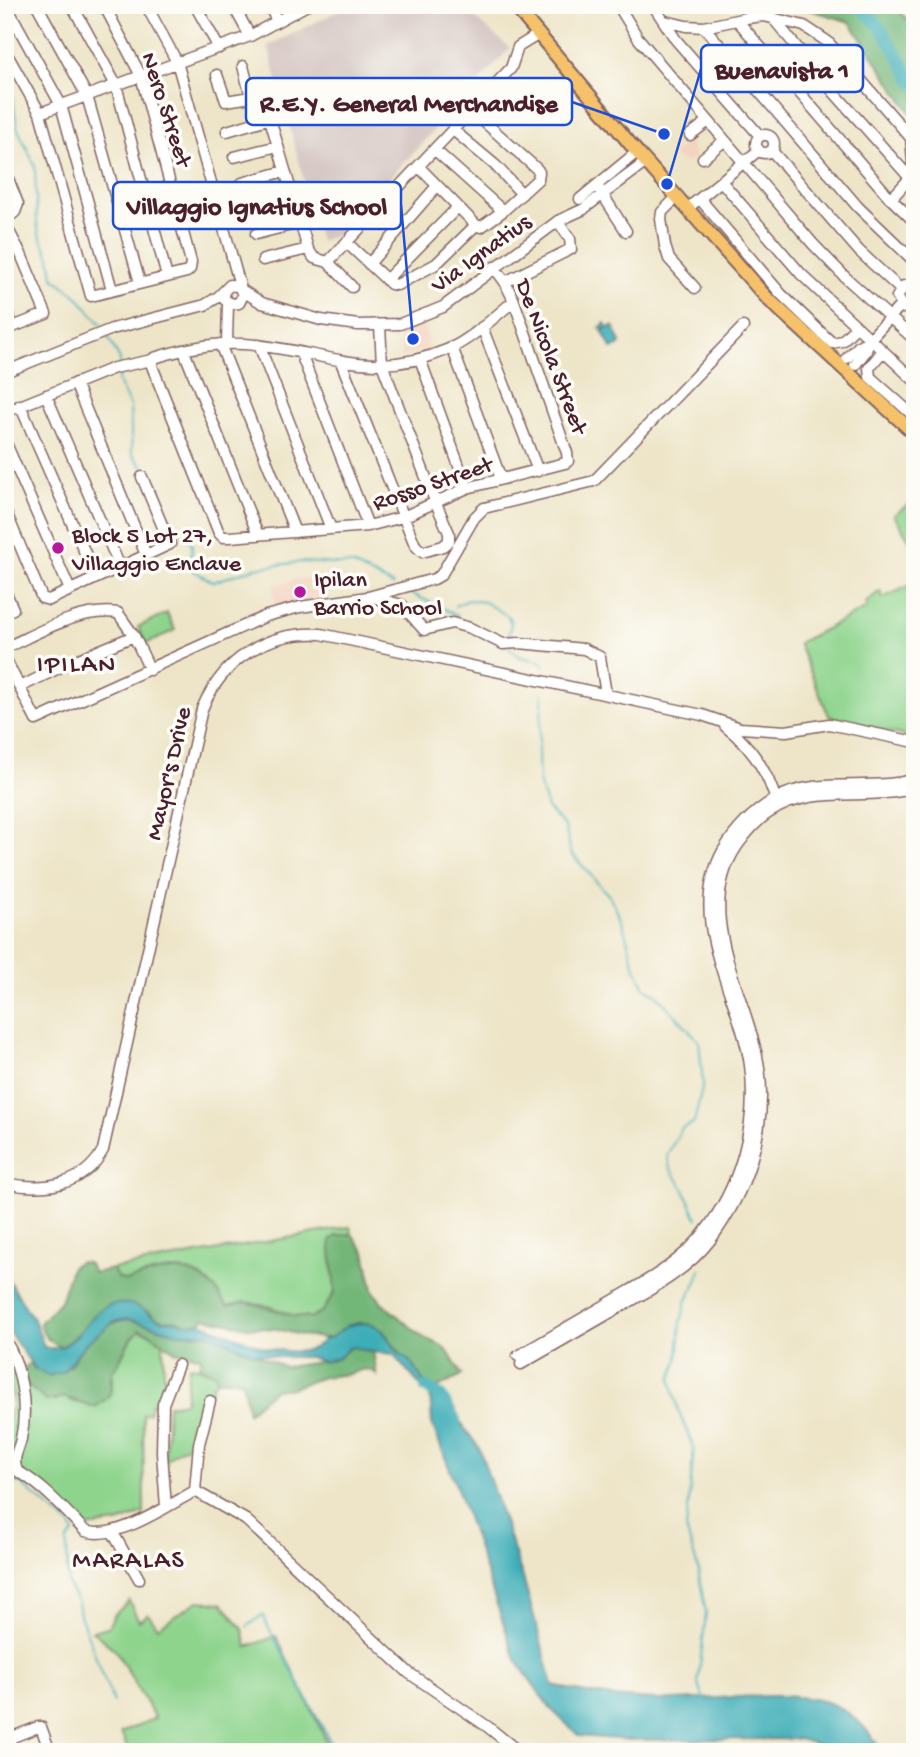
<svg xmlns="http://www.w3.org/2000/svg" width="920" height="1757" font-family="'Gochi Hand',sans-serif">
<rect width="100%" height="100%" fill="#fdfcf7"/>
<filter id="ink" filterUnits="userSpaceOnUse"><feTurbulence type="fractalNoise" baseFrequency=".0143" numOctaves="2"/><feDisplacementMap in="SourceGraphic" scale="14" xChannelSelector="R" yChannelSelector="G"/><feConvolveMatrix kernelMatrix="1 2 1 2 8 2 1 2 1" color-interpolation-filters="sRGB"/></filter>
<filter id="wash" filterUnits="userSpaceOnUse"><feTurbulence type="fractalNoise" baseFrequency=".00686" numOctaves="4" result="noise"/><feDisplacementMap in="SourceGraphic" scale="28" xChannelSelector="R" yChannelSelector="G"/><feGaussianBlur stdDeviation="1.57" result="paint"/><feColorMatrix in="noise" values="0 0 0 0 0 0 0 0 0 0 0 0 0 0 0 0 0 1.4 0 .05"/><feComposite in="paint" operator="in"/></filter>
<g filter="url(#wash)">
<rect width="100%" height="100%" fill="#eee5c8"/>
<!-- built -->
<path fill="#f4d3c0" d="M690 141 695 158 687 163 676 159 672 154Z
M422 322 430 349 403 357 397 329Z
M321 574 328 599 304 604 275 606 273 585Z"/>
<!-- industrial -->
<path fill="#d0c0bc" d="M350 5H460L510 48 337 235 320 241 268 46Z"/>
<!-- green -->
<path fill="#8ed48d" stroke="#6c7a5c" stroke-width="2" d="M915 500V549L894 515Z
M915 583V739L829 716 798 643 867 608 865 603 880 591 883 598Z
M167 613 175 630 146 644 138 627Z
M350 1227 352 1234 336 1236 335 1292 323 1311 310 1318 294 1316 269 1306 244 1302 228 1306C219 1299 221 1295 215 1289 188 1259 158 1271 126 1281L118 1278 112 1269Z
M140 1330 149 1333 163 1343 164 1382 160 1405 151 1404 149 1413 143 1414 144 1513 118 1523 87 1527 5 1463V1426L13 1404 10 1382 13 1374 22 1369 30 1386 53 1401 64 1397 77 1403H100L112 1390V1372C124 1359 124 1342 140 1330Z
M189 1366 199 1367 216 1374V1380L201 1408 196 1441 177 1451 165 1461 168 1405 185 1402Z
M129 1601 139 1621 148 1614 158 1627 198 1601 222 1603 243 1629 247 1647 276 1636 332 1752H129L121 1733 155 1718 116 1651 92 1631 108 1627 114 1615Z"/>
<!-- forest -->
<path fill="#72b678" stroke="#5e6a52" stroke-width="2" d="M795 5H893L915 27V119L850 22Z
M352 1234 365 1252 373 1290 382 1303 424 1338 439 1344 448 1352 462 1375 436 1389 423 1382 383 1331 372 1324 359 1323 347 1326 330 1339 301 1335 277 1329 248 1327 204 1318 201 1323 191 1325 174 1320 165 1321 156 1318 148 1311 101 1309 84 1329 62 1347C48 1342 44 1337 40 1323L60 1301 72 1266 80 1262 88 1263 94 1273 112 1269 118 1278 126 1281C159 1271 187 1259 215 1289 221 1295 220 1299 228 1306L244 1302 255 1304 294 1316 310 1318 323 1311 335 1292 330 1240 336 1236Z
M128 1319 178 1333 209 1334 285 1367 333 1360C340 1357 346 1346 354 1347 359 1347 367 1351 373 1352L377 1375 373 1371 364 1369 349 1374 323 1377 288 1389H275L248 1412 242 1380H216V1374L199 1367 201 1357 175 1351 149 1333 140 1330C124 1342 124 1358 112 1372 107 1393 119 1391 95 1407L64 1397 46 1401 30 1387 24 1378 22 1369 30 1363 35 1369 70 1366C80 1344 105 1322 128 1319Z"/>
<!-- water -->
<path fill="#3cadb7" stroke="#436671" stroke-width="2" d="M605 323 608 328 613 326 621 342 620 345 612 349 602 331 605 329 600 328Z
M5 1274 36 1324 44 1347C78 1357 85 1308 114 1304 138 1301 141 1310 159 1319 165 1322 169 1320 175 1321 185 1323 189 1326 201 1323L265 1348C286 1351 311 1358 325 1338H330L347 1326 359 1323 372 1324 383 1331 398 1352 413 1364 423 1382 436 1389 479 1448 524 1581 553 1685C586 1695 624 1699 658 1700 703 1702 803 1686 838 1707 857 1717 871 1733 882 1752H843L799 1739 629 1740 579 1736 550 1708 516 1660 457 1488 432 1424 430 1393 424 1390 393 1354 372 1352 354 1347 349 1348 340 1357 324 1362 309 1357H282L254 1353 209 1334 178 1333 128 1319 115 1321 85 1344 63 1372 49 1376 35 1369 5 1326Z"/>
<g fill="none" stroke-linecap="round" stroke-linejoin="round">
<!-- stream -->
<path stroke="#3cadb7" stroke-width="2" d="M5 75 11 85 17 127 35 166 37 222 39 234 50 257 53 277 77 296 101 324
M108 337 120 360V364
M119 369 118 382 130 406 132 454 159 487 170 523 192 543 191 569 213 582 255 568 301 562 353 565 393 585
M408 592 457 615V616
M455 606 468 600 484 602 508 616 511 623 508 640
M509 647 518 656 541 662 545 668
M543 694 538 752 539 782 547 808 565 827 571 853 610 897 622 921 634 964 645 988 656 994 699 1041 703 1084 694 1123 682 1128 667 1155 670 1168 682 1186 697 1218
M700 1269 698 1279 686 1302 681 1322 678 1359 671 1379 678 1410 694 1449 686 1529 697 1565 706 1613 698 1683 704 1699
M5 1476 21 1484 71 1526 74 1533 67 1541 68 1585 78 1602 80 1615 113 1702
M247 1627 262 1615 336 1752"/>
<!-- river -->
<path stroke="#3cadb7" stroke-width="12" d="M856 5C879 17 901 62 915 85
M426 1388 441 1396 455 1419"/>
</g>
</g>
<g filter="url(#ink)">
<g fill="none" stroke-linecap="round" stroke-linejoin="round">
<!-- minor casing -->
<g stroke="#836462" stroke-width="13">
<path id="minor" d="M6 5 61 105 112 290
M37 5 87 96 140 283
M72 5 116 85 167 277
M146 5 177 62 241 289
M195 5 219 48
M233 5 250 36
M269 5 277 21
M618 5 638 38 813 244 845 277 915 340
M653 5 676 40 760 136
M772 17 831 89 910 178
M737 20 891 199 915 222
M665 21 686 26 704 27 746 18 764 16 804 26 828 42 911 138 913 163 910 178 891 199
M704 27 858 207 915 262
M5 51 40 113 91 296 187 272 190 269 191 262 141 76 104 5
M243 66 251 97
M217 75 226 101 263 95 308 249 314 258 328 262 511 68 518 47 539 34
M40 113 250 36 307 5
M453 130 495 165 522 194
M227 131 271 118
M756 144a9 9 0 1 1 18 0a9 9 0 1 1-18 0Z
M690 135 707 122
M5 144V153
M435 150 503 211
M772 151 859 251 900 289
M234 157 278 146
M703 158 724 141
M419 167 476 225 481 227 503 211 538 179 539 172 537 169 471 110
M5 171 18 204 15 212 5 220
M721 181 801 274 915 381
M242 183 285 171
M599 189 626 231
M678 196 662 212 661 219 665 246 669 259 695 288
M580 199 637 152
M700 199 781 294 832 343 842 341 856 327
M586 207 646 162
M688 208 759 150
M247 209 291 196
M5 224 20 252 46 314 5 330
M256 234 299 223
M347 243 391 284 397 285 436 264 476 225
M263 260 308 249
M328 262 352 287
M369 264 437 186
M494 267 505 282 514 301 567 453 568 461 565 463 467 488 403 517 368 526 230 537H223L219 533 152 366 154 358C182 349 215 342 244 344 321 349 369 383 449 349 473 338 494 317 514 301
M386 280 458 207
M505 282 571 249 570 239 558 221
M915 287 904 286 897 297 904 308 915 307
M243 291 262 303 321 320 358 325 400 324 443 307 558 221 584 209
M5 307 13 327
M482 327 538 471
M227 343 228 303
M220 344 295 532
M259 345 331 529
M452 347 501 479
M184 351 258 535
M882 352 869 368 870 377 915 417
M301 354 368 526
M847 358 859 346 870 339 901 305
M420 359 467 488
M341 362 415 545 422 552 443 546 449 541V533L435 501 382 364 380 326
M855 365 866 351 870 339
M5 372 112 329 205 305 218 297 230 285 239 286 243 295 239 303 232 304 225 300 223 292
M75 383 146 555
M46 395 120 567
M20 405 96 578
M5 412 114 368 152 360
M5 441 70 590
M5 510 42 598 49 600 170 544 142 477
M5 591 13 609 5 612
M372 597 402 605 424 630 452 623 470 628 503 644 519 643 584 649 600 657 606 694
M5 648C40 632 79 608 118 613L134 636 150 670
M5 658 36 720 266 616 300 607 368 597 434 579 441 575 474 518 484 508 594 481 743 327
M20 687 69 663 134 636
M725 726C751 746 769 773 777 805
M5 1183C43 1191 83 1187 103 1150L202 709C223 659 267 631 321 634L702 715 740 728 786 731 829 724 915 742
M5 1340C22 1367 28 1408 21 1439 18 1452 12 1457 17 1471
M518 1356C550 1337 582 1319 614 1300 646 1281 679 1264 703 1234 740 1188 758 1125 750 1065 740 994 684 922 723 851 736 829 753 812 775 799 819 775 868 793 915 779
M521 1364C552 1346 583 1328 613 1311 648 1291 686 1272 711 1239 746 1192 766 1134 760 1075 752 1000 689 918 737 846 746 833 757 820 770 812 814 783 866 802 915 788
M5 1466C33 1474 65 1510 85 1531 115 1542 169 1505 195 1491
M195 1491 246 1520 409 1673 488 1727 519 1752
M195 1491 199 1444 210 1401
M166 1507 162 1453 163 1404 178 1365
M112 1531 139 1579
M9 1739 14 1752
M5 1740 38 1727H41L50 1752"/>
</g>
<!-- major casing -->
<g stroke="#836462" stroke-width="16">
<path id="major" d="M514 5 637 152 767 298 915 434"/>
</g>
<!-- minor -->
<use href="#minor" stroke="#fff" stroke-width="10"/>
<!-- major -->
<use href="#major" stroke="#f5c16b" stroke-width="12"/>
</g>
</g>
<!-- markers -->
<g fill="#b5179e" stroke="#fdfcf7" stroke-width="2.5">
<circle cx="58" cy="548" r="7"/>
<circle cx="300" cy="592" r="7"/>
</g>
<g text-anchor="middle" stroke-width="7" stroke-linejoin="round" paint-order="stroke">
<!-- street labels -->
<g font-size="24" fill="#4a1f2b" stroke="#fdfcf7">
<text transform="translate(168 109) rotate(72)" y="8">Nero Street</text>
<text transform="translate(480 252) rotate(-36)" y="8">Via Ignatius</text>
<text transform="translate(553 356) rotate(69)" y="8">De Nicola Street</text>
<text transform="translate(432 482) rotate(-19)" y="8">Rosso Street</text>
<text transform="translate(167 773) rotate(-77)" y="8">Mayor's Drive</text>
</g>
<!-- poi labels -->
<g font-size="24" fill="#4a1f2b" stroke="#fdfcf7" text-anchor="start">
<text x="72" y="542">Block 5 Lot 27,<tspan x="72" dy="28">Villaggio Enclave</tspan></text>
<text x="314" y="586">Ipilan<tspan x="314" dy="28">Barrio School</tspan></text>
</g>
<!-- neighbourhood labels -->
<g font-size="26" letter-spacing="2" fill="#4a1f2b" stroke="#fdfcf7">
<text x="77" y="671">IPILAN</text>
<text x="129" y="1567">MARALAS</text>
</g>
</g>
<!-- callouts -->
<path fill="none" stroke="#1d4ed8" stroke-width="2.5" d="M667 184L701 69M664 134L572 102M413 339L401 205"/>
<g fill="#1d4ed8" stroke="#fdfcf7" stroke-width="2.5">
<circle cx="667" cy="184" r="7"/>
<circle cx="664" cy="134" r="7"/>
<circle cx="413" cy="339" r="7"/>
</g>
<g fill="#fdfcf7" stroke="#1d4ed8" stroke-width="2.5">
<rect x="701" y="45" width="162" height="47" rx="7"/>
<rect x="246" y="78" width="326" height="47" rx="7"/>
<rect x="113" y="182" width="288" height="47" rx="7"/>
</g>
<g font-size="26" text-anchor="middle" font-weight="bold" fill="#4a1f2b">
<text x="782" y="78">Buenavista 1</text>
<text x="409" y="111">R.E.Y. General Merchandise</text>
<text x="257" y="214">Villaggio Ignatius School</text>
</g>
<!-- margin -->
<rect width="920" height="1757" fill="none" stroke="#fdfcf7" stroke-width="28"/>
</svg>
